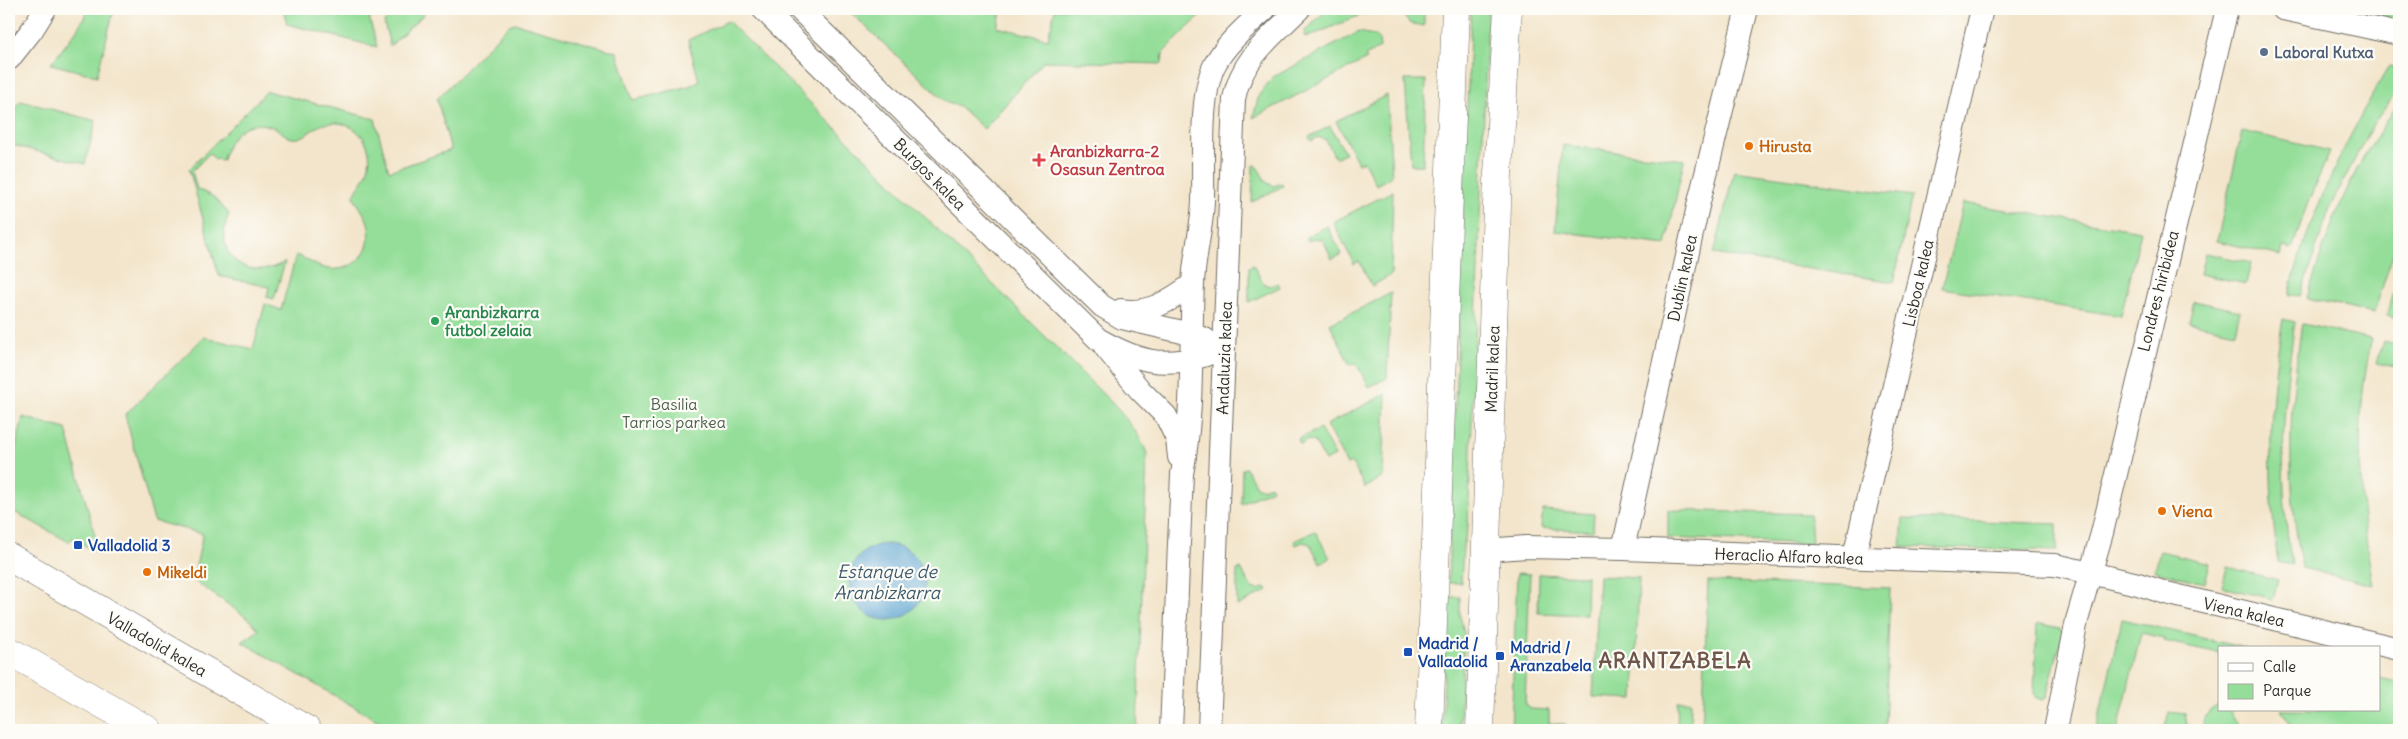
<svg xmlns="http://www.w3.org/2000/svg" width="2408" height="739" font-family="Delius,sans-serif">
<rect width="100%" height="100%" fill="#fdfcf7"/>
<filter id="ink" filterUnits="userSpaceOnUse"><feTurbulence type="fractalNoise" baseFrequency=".02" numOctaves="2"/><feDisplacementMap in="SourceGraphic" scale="10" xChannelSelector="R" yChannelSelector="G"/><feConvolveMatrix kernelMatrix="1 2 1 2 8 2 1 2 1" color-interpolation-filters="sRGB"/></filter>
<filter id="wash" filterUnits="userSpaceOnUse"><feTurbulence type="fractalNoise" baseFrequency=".0096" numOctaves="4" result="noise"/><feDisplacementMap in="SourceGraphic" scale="20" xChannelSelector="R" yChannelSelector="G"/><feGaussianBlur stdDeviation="1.12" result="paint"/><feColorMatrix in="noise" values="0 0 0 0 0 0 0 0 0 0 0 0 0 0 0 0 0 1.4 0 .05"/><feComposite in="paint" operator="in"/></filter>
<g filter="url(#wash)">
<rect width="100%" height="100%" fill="#f3e5cb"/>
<!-- green -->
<path fill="#94de99" stroke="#608462" d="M89 9H114L97 76 51 64 76 31Z
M283 9H367L377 47 287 24Z
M397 9H421L423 15 390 46 384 22Z
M847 9H1002L997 27 1048 39 1055 9H1207L1163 53 1162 64 1044 61 984 129 959 106 947 103Z
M1328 9H1375L1308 37 1304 36 1305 31Z
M1403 9H1424V26L1409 23 1404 16Z
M1471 9H1488L1468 527 1463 546 1461 583H1448Z
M2344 9H2399V21Z
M728 21 1091 382C1113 404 1135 424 1147 453L1137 730H394L242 642 259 630 249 619 193 580 203 534 154 521 125 415 204 337 253 349 265 304 281 310 296 255C306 258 313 265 324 268 350 275 373 254 369 227 367 215 358 207 354 196 357 186 366 179 368 169 376 142 352 117 325 124 314 126 308 136 298 138 288 140 283 132 275 128 247 116 229 134 223 160L214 159 210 153 192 171 197 189 214 197 229 214C211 255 247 283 285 262L274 299 267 297 269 287 219 276 189 169 267 91 375 119 389 171 451 150 437 99 509 25 515 23 617 52 633 100 689 86 699 81 688 40Z
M1359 32 1374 35 1379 38 1380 48 1365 56 1367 59 1253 118 1259 95 1273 77Z
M2389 66 2399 68V89L2373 124 2331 205 2300 296 2289 295C2310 211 2346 140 2389 66Z
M1405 80H1426L1423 165H1411Z
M1387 95 1392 176 1376 185 1364 161 1358 163 1336 121Z
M21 101 96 121 85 164 9 144V112Z
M2399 102V236L2374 313 2307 298C2323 247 2340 196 2368 150 2378 134 2389 118 2399 102Z
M1330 126 1345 153 1335 158 1326 140 1318 137 1311 141 1309 137Z
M2242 131 2330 151 2308 202 2292 249 2283 247 2281 256 2217 241Z
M1563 145 1684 160 1666 245 1555 231Z
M1256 165 1267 183 1274 186 1281 183 1283 186 1252 202 1253 166Z
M1734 171 1912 196 1894 282 1714 254Z
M1393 191 1391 275 1372 286 1359 261 1354 264 1333 222Z
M1963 203 2141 231 2121 316 1942 288Z
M1327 226 1342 254 1332 259 1323 240 1315 238 1308 241 1306 237Z
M2205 253 2251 263 2246 284 2200 274Z
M1253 265 1264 284 1270 286 1278 283 1280 287 1249 302V267Z
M1391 293 1387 378 1369 387 1356 363 1350 365 1330 324Z
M2393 293 2399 294V318L2388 315Z
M2194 301 2240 311 2235 332 2189 322Z
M2283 319 2295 322C2282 404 2278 483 2292 565L2278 562C2267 480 2268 401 2283 319Z
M2302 324 2371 339C2368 361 2363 382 2362 404 2357 464 2363 526 2373 585L2302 568C2286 479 2288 412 2302 324Z
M2383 341 2399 345V368L2377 363Z
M1386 394 1383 477 1365 488 1352 463 1347 465 1326 425Z
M23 417 66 429 100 554 72 538 69 542 9 509V475Z
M1320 429 1335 456 1325 461 1315 442 1308 440 1300 445 1298 439Z
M1246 468 1256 486 1263 489 1270 485 1272 489 1241 504 1242 469Z
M1543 510 1594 514 1593 531 1541 528Z
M1668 510 1810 514 1812 544 1668 538Z
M1903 518 2057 524V551L1901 547Z
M1315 531 1330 558 1320 563 1310 544 1303 542 1296 545 1294 541Z
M2160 551 2210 563 2205 583 2155 571Z
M2227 567 2278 580 2273 599 2222 587Z
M1241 569 1252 588 1258 590 1266 587 1268 590 1237 606V570Z
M1517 573 1530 574 1525 705 1530 709 1549 710V723L1566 724 1565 730H1511Z
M1539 574 1587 576 1586 615 1538 613Z
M1599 576 1639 578 1634 699 1593 697Z
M1708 581 1890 588 1885 730H1702Z
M1447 597H1460V616L1464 633 1460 730H1442Z
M2122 619 2245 648H2219V653L2163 641 2164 638 2141 633 2118 730H2096Z
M2040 624 2060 628 2063 633 2046 698 2042 700 2035 697 2034 692 2037 625Z
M2379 678 2399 682V730H2294L2281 710H2379Z
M1678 701H1691L1690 730H1677Z
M2219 704V710H2229L2242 730H2200L2205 716Z
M2169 712 2185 714 2188 730H2164Z"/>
<!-- water -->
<path fill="#59a2d0" stroke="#42667e" d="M849 582a38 38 0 1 1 76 0a38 38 0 1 1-76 0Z"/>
</g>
<g filter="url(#ink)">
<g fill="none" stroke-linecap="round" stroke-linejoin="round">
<!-- minor casing -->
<g stroke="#716c63" stroke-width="24">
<path id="minor" d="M763 9 1098 339C1137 361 1162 369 1206 355
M799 9 1102 306 1122 318 1191 334 1205 339
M2283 9 2399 34
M9 59 32 30 45 9
M1121 310C1149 315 1171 300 1193 284
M1105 347 1140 390 1166 416 1177 439 1179 457
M1623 549 1698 206 1747 9
M1486 550 1526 547 1623 549 2055 565 2138 584 2166 593 2399 649
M1854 557 1982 9
M1171 730 1182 474C1194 411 1190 348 1193 284 1194 256 1202 229 1203 201 1204 164 1199 98 1214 66 1225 44 1248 25 1265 9
M1209 730 1234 99C1241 59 1271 37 1299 9
M2055 730 2077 620 2102 533 2227 9"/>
</g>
<!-- major casing -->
<g stroke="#716c63" stroke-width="29">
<path id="major" d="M9 557 307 730
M9 651 148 730
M1429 730 1456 9
M1480 730 1498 174 1508 9"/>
</g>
<!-- minor -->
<use href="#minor" stroke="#fff" stroke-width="22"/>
<!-- major -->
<use href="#major" stroke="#fff" stroke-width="28"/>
</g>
</g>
<!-- markers -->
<circle fill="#5c6f8a" stroke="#fdfcf7" stroke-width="2" cx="2264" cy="52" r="5"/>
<g fill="#e8710a" stroke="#fdfcf7" stroke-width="2">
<circle cx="1749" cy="146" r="5"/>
<circle cx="2162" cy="511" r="5"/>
<circle cx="147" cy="572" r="5"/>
</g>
<path fill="#e0444e" stroke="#fdfcf7" stroke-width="2" d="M1036.5 152.5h5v5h5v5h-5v5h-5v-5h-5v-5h5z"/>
<circle fill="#2e9e5b" stroke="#fdfcf7" stroke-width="2" cx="435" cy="321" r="5"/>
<g fill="#1a4fb4" stroke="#fdfcf7" stroke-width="2">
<rect x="73" y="540" width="10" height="10" rx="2.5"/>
<rect x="1403" y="647" width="10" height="10" rx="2.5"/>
<rect x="1495" y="651" width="10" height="10" rx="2.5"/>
</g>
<g text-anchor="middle" stroke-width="4.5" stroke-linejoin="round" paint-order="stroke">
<!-- service labels -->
<g font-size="16" font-weight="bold" fill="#4e5e75" stroke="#fdfcf7" text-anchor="start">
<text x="2274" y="58">Laboral Kutxa</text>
</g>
<!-- food labels -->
<g font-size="16" font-weight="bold" fill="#c56008" stroke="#fdfcf7" text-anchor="start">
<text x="1759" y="152">Hirusta</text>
<text x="2172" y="517">Viena</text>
<text x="157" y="578">Mikeldi</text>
</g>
<!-- health labels -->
<g font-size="16" font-weight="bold" fill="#be3a42" stroke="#fdfcf7" text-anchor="start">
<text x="1050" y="157">Aranbizkarra-2<tspan x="1050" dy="18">Osasun Zentroa</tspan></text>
</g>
<!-- street labels -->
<g font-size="16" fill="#2b2b2b" stroke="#fdfcf7">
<text transform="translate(930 174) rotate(45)" y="6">Burgos kalea</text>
<text transform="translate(1682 278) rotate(-78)" y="6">Dublin kalea</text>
<text transform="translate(1918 283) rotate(-77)" y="6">Lisboa kalea</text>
<text transform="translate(2158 291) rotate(-76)" y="6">Londres hiribidea</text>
<text transform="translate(1224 358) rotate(-88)" y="6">Andaluzia kalea</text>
<text transform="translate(1492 369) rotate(-88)" y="6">Madril kalea</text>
<text transform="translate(1789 556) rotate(2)" y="6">Heraclio Alfaro kalea</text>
<text transform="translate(2244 612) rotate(13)" y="6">Viena kalea</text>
<text transform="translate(157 644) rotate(30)" y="6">Valladolid kalea</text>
</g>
<!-- leisure labels -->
<g font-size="16" font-weight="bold" fill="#27864d" stroke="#fdfcf7" text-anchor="start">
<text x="445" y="318">Aranbizkarra<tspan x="445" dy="18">futbol zelaia</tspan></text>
</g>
<!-- park labels -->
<g font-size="16" fill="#4a614c" stroke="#fdfcf7">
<text x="674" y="410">Basilia<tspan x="674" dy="18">Tarrios parkea</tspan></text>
</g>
<!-- transit labels -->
<g font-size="16" font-weight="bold" fill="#164399" stroke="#fdfcf7" text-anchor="start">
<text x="88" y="551">Valladolid 3</text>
<text x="1418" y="649">Madrid /<tspan x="1418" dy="18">Valladolid</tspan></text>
<text x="1510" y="653">Madrid /<tspan x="1510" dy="18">Aranzabela</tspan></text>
</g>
<!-- water labels -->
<g font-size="18" font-style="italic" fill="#3d5b6d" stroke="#fdfcf7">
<text x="887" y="578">Estanque de<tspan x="887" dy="21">Aranbizkarra</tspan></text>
</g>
<!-- district labels -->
<g font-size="21" font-weight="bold" letter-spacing="1" fill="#6f5648" stroke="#fdfcf7">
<text x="1675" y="668">ARANTZABELA</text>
</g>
</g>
<!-- margin -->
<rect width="2408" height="739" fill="none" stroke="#fdfcf7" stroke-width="30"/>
<!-- legend -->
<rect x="2218" y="646" width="162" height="65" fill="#fdfcf7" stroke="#a9a8a5"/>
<rect x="2228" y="663" width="25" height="8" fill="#ffffff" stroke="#a9a8a5"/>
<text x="2263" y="672" font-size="15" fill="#2b2b2b">Calle</text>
<rect x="2228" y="684" width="25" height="15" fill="#94de99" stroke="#a9a8a5"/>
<text x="2263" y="696" font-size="15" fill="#2b2b2b">Parque</text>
</svg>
